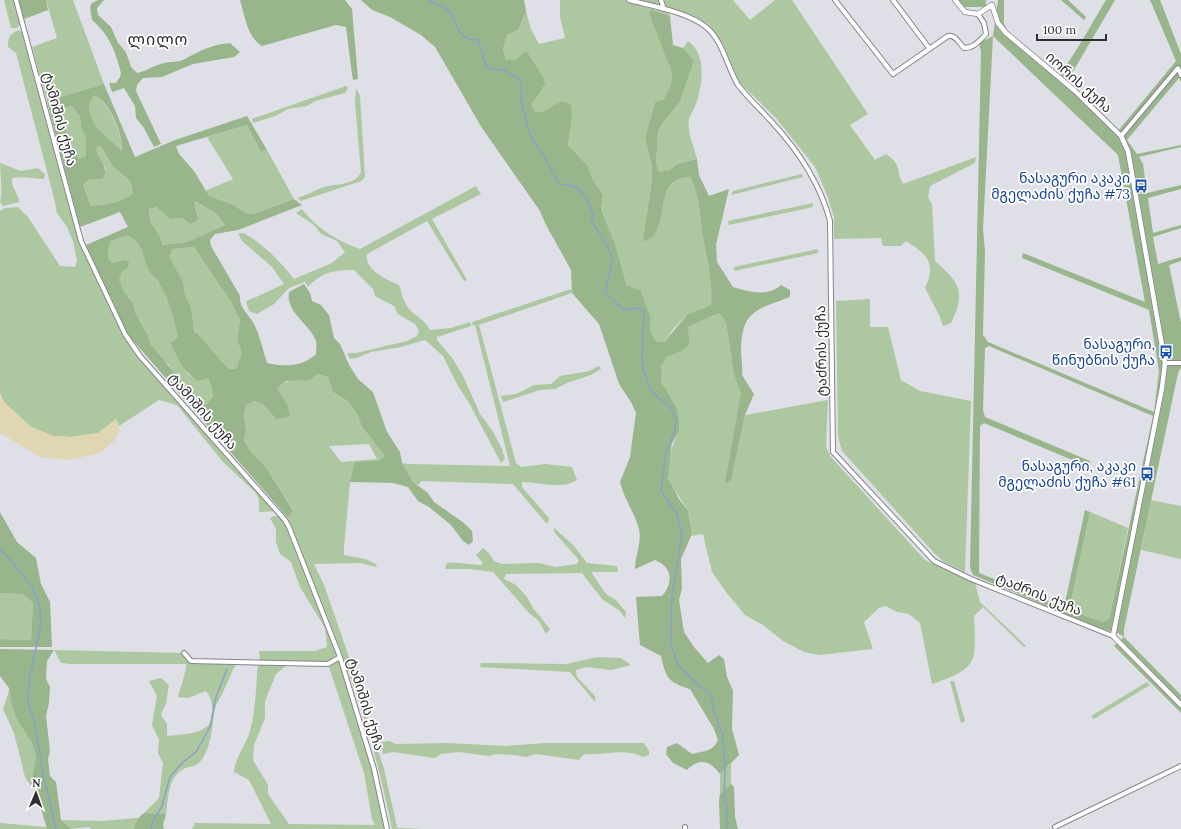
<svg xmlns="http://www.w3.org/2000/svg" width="1181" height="829" font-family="Lora,'Noto Sans Georgian',serif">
<rect width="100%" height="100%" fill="#dfdfe7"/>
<!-- green -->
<path fill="#adc7a0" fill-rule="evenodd" d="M4 0H14L20 24 17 28H11Z
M46 0H73L104 84 47 101 32 47 57 38Z
M560 0H733L750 20 775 0H792L868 114 850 125 875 160 886 154C903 166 895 169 903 184L976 157 975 163 930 186 928 197 932 204 935 261C960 283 966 292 951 323L943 326 940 317 925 288C937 264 927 254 906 241L901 246H883L881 238 834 239V217L827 195 815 167 776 118 739 82 723 44 708 24 695 16 668 7 670 16 650 9 649 14 672 73 671 84 664 99 655 102 645 138 652 167V181L643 238 644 242C675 222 650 181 690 177 701 199 699 214 703 237 707 260 713 282 711 305L688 314 673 329 664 342 656 341 650 331 651 319 627 286 615 244 601 209 603 195 593 180 587 165 568 145 572 119 551 107 542 112H535L530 105 544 85C542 72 532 61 523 53L515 60H506L503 49 507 35 518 30 526 11 531 29 539 44 565 38 560 17Z
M19 30 23 34 79 241 123 335 166 389 277 511 259 512V500L256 493 223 462 177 405 159 400 119 426 116 419 98 433 72 437 53 436 31 427 4 402 0 393V211L5 208 18 207 28 217 60 266 75 267 77 261 73 241 67 227 57 213 54 198 16 53 8 47C8 37 9 34 19 30Z
M688 41C707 53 703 87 695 106 693 111 690 115 689 120 687 132 694 147 697 159L677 164 669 170 659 173 656 164 658 132 663 122 680 102 694 61 683 48Z
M346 86 348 88 345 93 315 101 307 106 288 109 275 116 253 123 252 119Z
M356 88 360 96 365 177 361 181 301 201 297 198C306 195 313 192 321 188 333 183 355 187 361 172L355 102Z
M94 96C110 101 122 135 122 151L96 127 89 111 90 102Z
M72 106 80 115 81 128 86 137V156L79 159C70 143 64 128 64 108Z
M247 125 261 152 267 150 294 199 254 214 245 213 234 205 209 196 205 191 233 179 207 137Z
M101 146C105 152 108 160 113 166 121 176 133 179 132 194 119 204 107 204 91 206L83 185 90 179H102L106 169 96 153V147Z
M0 163 21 171 38 168 45 174 44 179C33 179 22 176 12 178 11 188 19 194 19 202L3 206 0 202C3 191 0 174 0 163Z
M802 174 803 177 731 195 733 191Z
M476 186 481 194 432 219 467 280 464 281 427 221 367 254C364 270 387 280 399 285 402 294 404 305 412 312 419 318 425 321 430 330L451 328 470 322 471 326 437 337V340L453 359 464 378 480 414 492 430 502 449 505 459 501 463 469 403 457 384 443 356 425 340 401 347 371 352 357 358 350 359 347 353H356L407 341 417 336 419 331 415 324 398 314 394 306 375 296 373 289 354 270C334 270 322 272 308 287L305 282 289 288 274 304 257 314 249 311 246 301 254 298 284 284 272 267 242 241 238 233H244C264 245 280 261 294 279L332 263 345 252 337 241 321 234 314 225 296 213 302 209C315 227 339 242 360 249Z
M193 201 216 213 225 225 187 242 161 245C162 232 148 227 149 209L156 207 170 219 183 218 197 212Z
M813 203V207L729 225 728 221Z
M125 236C144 238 142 261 151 274 153 277 157 280 159 283 165 291 179 329 178 338 178 343 175 348 174 353L183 363 189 375 208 378 212 387 213 397 206 406 173 372 169 365 159 356 151 345 148 336 135 312 133 303 125 293 119 280 122 260 112 263 108 259V250L111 241Z
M194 247 231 302 240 320 237 340 242 353 236 369H229C215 358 208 342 194 331L191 307 185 294 183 282 170 257 172 249Z
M818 249V253L734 271V267Z
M571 289 572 293 479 325 516 463 521 467 545 464 572 467 577 480C562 490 539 482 522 482V487L549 518 548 523H546L513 484 422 481 418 485 413 482 402 463 409 464 510 466 475 325 473 326 472 322Z
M870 299V327H888L901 380 920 391 971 401 965 572 944 562 934 553 842 451 838 436 836 301Z
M719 313 726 323 731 356 741 393 731 481 745 415 828 400 826 447 831 457 925 560 975 583 980 602 1026 646 1024 647 983 607 974 616C976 662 979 668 932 684L920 623 909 614 897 612 886 606 879 608 864 622 873 649 819 655 804 652 783 641 763 625 745 615 726 592 712 572 703 534 691 536C691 528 691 519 688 512 683 500 673 491 669 479 665 467 672 443 679 432 674 418 658 377 661 365 662 363 664 359 665 357L680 352 688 327Z
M599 366 601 369 591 375 567 383 555 389 540 390 503 402 501 396 516 394 534 385 551 384 560 376 589 371Z
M317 374 328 377 333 392 349 402 358 416 362 427 385 456 350 482 344 548V555L365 559 376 564 377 567 360 563 314 564 324 585 357 680 363 705 384 769 397 827 398 828 423 829H392C379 763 360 699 335 636 320 597 302 558 288 518L293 509 265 466 250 451 244 440 246 431 244 413 247 405 254 401 263 404 276 419 287 404 277 388C293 374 302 386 317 374ZM369 444 377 459 341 462 329 446Z
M1151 500 1181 506V559L1141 550Z
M1090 512 1128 528 1109 619 1103 622 1069 610Z
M274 516H279L284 522 339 658 374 769 387 829H192L195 823 271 824 249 780 234 772C235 758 246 745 250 731 256 710 256 685 258 663L288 664 276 674 265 701V718L254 745 253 760 268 785V794L289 824 375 825 372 819 364 773 328 664 260 661 259 651H315L327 647 325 628 300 587 291 562 280 554 276 542V529L270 518Z
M553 527 574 546 587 563 617 566 618 572H591L606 594 616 600 626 612 625 618 620 611 602 599 582 573 506 574 504 579 516 585 527 597 533 608 550 629 546 634 539 621 529 613 493 572 470 569H445L447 563C459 562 469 565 481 565L483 563 476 555 483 548 488 552 494 561 501 564 538 563 556 567 577 564 579 560 555 533Z
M0 593 23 594 33 603 31 640 0 639Z
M54 650 184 653 191 661 237 663C231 672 229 680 224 690 222 696 216 703 215 709 212 725 212 742 204 756 196 770 191 764 182 770 168 778 168 800 166 814L144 813 159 798 163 763 158 753 159 740 152 725 157 696 149 681 161 678 169 685 166 703 161 715 167 724V736C177 735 197 734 205 728 211 725 211 718 212 712 213 704 211 697 206 691L188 698 178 697C180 686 186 676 186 664H71L61 663Z
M598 657 621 658 631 665 611 670 586 667 576 670 577 677 595 696V702L570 672 480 667 481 663 566 664Z
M950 681H954L965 721 961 723Z
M1147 682 1150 685 1094 719 1091 716Z
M10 688 11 702 31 741 36 757 32 778 37 795 25 777 14 733 3 709Z
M389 741 396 744 448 743 505 746 546 743H644L649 751V755L643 757C624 747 604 756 584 754L579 760 536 754 527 757 514 755 496 754 489 756 459 752 441 754 434 758 393 752 383 754 381 742Z
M731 763V784L720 794V774Z
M138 818 134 825V829H91L89 827 71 829 61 820 102 821Z
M0 823 46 827 47 829H0Z"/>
<!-- forest -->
<path fill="#99b58b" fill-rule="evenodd" d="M19 0H46L48 10 24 19Z
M98 0H104L97 8 98 15 111 27 118 43 126 52 131 67 137 73C147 71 154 65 164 63 171 61 178 63 185 59 199 51 213 44 230 43L240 52 234 57 193 64 162 77 143 78 137 85 136 91 161 144 154 147 144 128 136 118 135 106 124 88 112 92 109 83H116L120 77 121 73C115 50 110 36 92 20L90 7 92 3Z
M240 0H345L352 9 358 79 353 80 352 74 346 27 336 25 262 46C247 37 245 16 240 0Z
M361 0H524L526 11 518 30 507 35 503 49 506 60H515L523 53 527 52 543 77 545 84 531 105 535 112H542L562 101 571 105 572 119 568 145 587 165 593 180 603 195 601 209 615 244 627 286 640 290 651 319 650 331 656 341 664 342 688 314 711 305C713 282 707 260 703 237 699 214 701 199 690 177 655 179 669 214 654 235 652 238 647 240 644 242L643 238 652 181V167L645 138 655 102 664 99 671 84 672 73 649 14 650 9 670 16 673 45 683 48 694 61 680 102 663 122 658 132 656 164 659 172 669 170 677 164 697 159 699 175 709 196 729 189 716 245 717 262 733 287C749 292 768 297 781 285L790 290V297C756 310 742 310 741 350 741 359 743 366 742 375L754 394 745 415 731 481 725 483 741 393 734 374 726 323 719 313 688 327 689 345 680 352 666 357 661 366 662 383 677 409 679 422V432L672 443 670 455 668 478 679 499 688 511 691 526V536L681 559 682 588 679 600 684 632 694 647 708 663 719 655 724 659 727 677 733 691 732 729 739 755 720 774C710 761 700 757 687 770L673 763 666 754 667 747 677 743 692 754C703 751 713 752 718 740L714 729 690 689C667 682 666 677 661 656L640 645 636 597 662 596C674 582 672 567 655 560L635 569C635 555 642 543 639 529 635 513 624 499 620 482L630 457 636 413 631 402 619 384 599 324 572 293 571 270 545 223 540 211 482 128 435 47 421 35 390 17 372 10Z
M958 0H986V7H964Z
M998 0H1004V24L1013 40 1057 79 1077 49 1106 0H1115L1065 85 1118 131 1176 61 1150 0H1160L1181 54V82L1179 78 1127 140 1137 154 1181 145V147L1139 157 1143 164 1147 193 1181 185V189L1148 198 1153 233 1181 225V228L1153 237 1158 264 1181 257V261L1169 265 1181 323V368L1178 373 1124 629V637L1181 695V713L1114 646 1124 637 1118 633 1100 628 973 575 970 568 981 52 979 43 993 36ZM993 36 1118 155 1145 302 1023 253 1022 258 1149 310 1159 371 1154 412 988 342 983 335 985 251 983 229ZM989 346 1153 416 1109 619 1103 622 1069 610 1090 512 1085 510 1064 607 979 573 980 426 984 423 1089 467 1090 461 985 417 983 410 985 348Z
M1061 0H1068L1086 17 1084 20Z
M104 84 135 157 175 140 247 116 267 150 261 152 247 125 176 146 179 154 194 171 209 196 234 205 245 213 254 214 294 199 302 205 238 230 215 234 210 240 211 246 240 296C239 308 249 314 254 324 260 336 263 350 267 363 285 367 302 367 316 354 316 350 317 345 316 341 310 324 285 312 289 292L304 284 310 293 312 301 321 305 329 315 334 338 340 344 349 365 358 379 373 392 387 432 400 452 402 463 413 482 428 493 434 502 464 523 472 531 473 541 469 545 463 541 451 525 429 507 418 501 408 487 393 483 350 482 355 462 378 461 385 456 362 427 358 416 349 402 333 392 328 377 317 374 310 380 286 381 277 388 287 404 290 416 276 419 263 404 254 401 247 405 244 413 246 431 244 440 250 451 265 466 293 510 288 518 129 336 86 245 128 227 120 212 80 227 47 101ZM94 96C110 100 123 135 122 151L96 127 89 111 90 102ZM72 106 80 116 81 128 86 137V156L79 159C70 143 63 128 64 108ZM101 146C105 152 108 160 113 166 121 176 134 179 132 194 118 204 107 204 91 206L83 185 90 179H102C112 169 96 159 96 147ZM194 201 216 213 225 225 187 242 162 245C161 230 148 227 149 209L156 207 170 219 183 218 190 224 198 220ZM125 236C144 238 142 261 151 274 153 277 157 279 159 283 167 295 176 323 178 338L171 343C175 357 186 373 198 381L208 378 212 387 213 397 206 405 183 383 151 345 148 336 135 312 133 303 125 293 119 280 122 271 128 268 129 262 122 260 113 263 108 259V250L111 241ZM194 247 231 302 240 320 237 340 242 353 236 369H229C215 357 208 342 194 331L191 307 185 294 183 282 170 257 172 249Z
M0 512 17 542 36 558 41 584 50 602 52 647H0V639L31 640 33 603 23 594 0 593Z
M0 649 54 650 47 661 46 679 50 687 49 703 46 716 50 751 48 759 50 776 56 782 61 820 71 829H47L32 778 36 757 31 741 16 717 11 702 9 688 0 676Z
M731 784 734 787 735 817 738 829H720L719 800 720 794Z
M144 813 166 814 163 825 164 829H134C134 822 139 817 144 813Z"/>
<!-- sand -->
<path fill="#e0d7b2" d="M0 393 4 402 31 427 53 436 72 437 98 433 116 419 120 431 114 441 100 453 68 460 40 457 0 433Z"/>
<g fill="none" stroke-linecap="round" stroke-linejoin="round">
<!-- stream -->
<path stroke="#87a2ca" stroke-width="1.5" d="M429 0C434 3 444 6 448 10 460 23 454 40 478 40L487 68 503 70 518 78 522 86 521 99 528 129 533 141 544 156 559 184C580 184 587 195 593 215L591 220C597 231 612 249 612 263 612 273 605 280 606 293L624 310 637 308 644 311 642 360 643 369 650 389 657 397 670 406 676 419 675 430 666 453 661 491 677 514 682 534 672 595 671 644 678 665 699 686 709 693 712 699 713 709 723 736 725 770 724 800 727 807V829
M0 548 32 586 40 609 41 624 29 681 28 702 35 724 43 774 56 829
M151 829 153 821 162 806 170 777 183 762 196 752 210 727 216 697 227 669"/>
<!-- minor casing -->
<g stroke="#85858c" stroke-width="6">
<path id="minor" d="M16 0 81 241 125 334 140 356 285 520 289 527 340 657 374 769 387 829
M629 0C652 6 688 12 706 27 723 41 727 67 738 85 748 98 760 109 771 121 797 149 820 183 830 221L833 452 934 561 971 579 1113 636
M661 0 664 9
M835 0 893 74 948 36C955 34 959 43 964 48 974 48 979 41 986 34L984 23 978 14
M893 0 929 48
M1121 136 1178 68 1181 75
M1165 363H1181
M184 653 191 661 328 664 340 657
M685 827V829
M1055 827 1181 766"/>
</g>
<!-- tertiary casing -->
<g stroke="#85858c" stroke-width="6">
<path id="tertiary" d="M955 0 965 12 978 14 992 5 998 23 1006 33 1074 90 1121 136 1128 151 1165 363 1162 388 1113 636 1181 705"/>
</g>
<!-- minor -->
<use href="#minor" stroke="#fff" stroke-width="4"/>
<!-- tertiary -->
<use href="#tertiary" stroke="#fff" stroke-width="4.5"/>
</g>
<!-- icons -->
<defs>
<g id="bus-bare" transform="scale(1.08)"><path d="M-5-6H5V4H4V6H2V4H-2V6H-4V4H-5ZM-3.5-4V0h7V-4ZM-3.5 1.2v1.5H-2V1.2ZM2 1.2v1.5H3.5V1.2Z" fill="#1a4fb4" stroke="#fff" stroke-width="2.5" paint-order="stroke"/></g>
</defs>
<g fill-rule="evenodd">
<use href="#bus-bare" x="1141" y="186"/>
<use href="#bus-bare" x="1166" y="352"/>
<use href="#bus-bare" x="1147" y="474"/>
</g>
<g text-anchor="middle" stroke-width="3.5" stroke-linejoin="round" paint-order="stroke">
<!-- street labels -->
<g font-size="14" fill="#2f2f32" stroke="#fff">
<text transform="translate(1079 82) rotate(42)" y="5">იორის ქუჩა</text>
<text transform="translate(60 119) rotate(75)" y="5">ტამიშის ქუჩა</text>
<text transform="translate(821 351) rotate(-91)" y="5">ტაძრის ქუჩა</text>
<text transform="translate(203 411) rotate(49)" y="5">ტამიშის ქუჩა</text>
<text transform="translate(1039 594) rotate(22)" y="5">ტაძრის ქუჩა</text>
<text transform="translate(366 704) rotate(73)" y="5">ტამიშის ქუჩა</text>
</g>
<!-- transit labels -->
<g font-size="14" fill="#164399" stroke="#fff" text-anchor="end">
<text x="1130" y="183">ნასაგური აკაკი<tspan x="1130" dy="16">მგელაძის ქუჩა #73</tspan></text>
<text x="1155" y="349">ნასაგური,<tspan x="1155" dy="16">წინუბნის ქუჩა</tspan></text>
<text x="1136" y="471">ნასაგური, აკაკი<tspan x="1136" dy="16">მგელაძის ქუჩა #61</tspan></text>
</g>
<!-- quarter labels -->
<g font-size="16" letter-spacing="1" fill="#2f2f32" stroke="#fff">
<text x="158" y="45">ლილო</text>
</g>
</g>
<!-- north arrow -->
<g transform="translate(36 793) rotate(2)" stroke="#ffffff" stroke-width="3" paint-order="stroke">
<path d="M0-3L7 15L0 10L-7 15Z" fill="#2f2f32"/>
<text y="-6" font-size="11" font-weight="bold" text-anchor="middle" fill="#2f2f32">N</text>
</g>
<!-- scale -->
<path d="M1037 34v6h69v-6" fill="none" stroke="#2f2f32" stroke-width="2"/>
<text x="1043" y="34" font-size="12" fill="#2f2f32" stroke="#ffffff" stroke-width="3" paint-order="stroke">100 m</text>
</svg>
